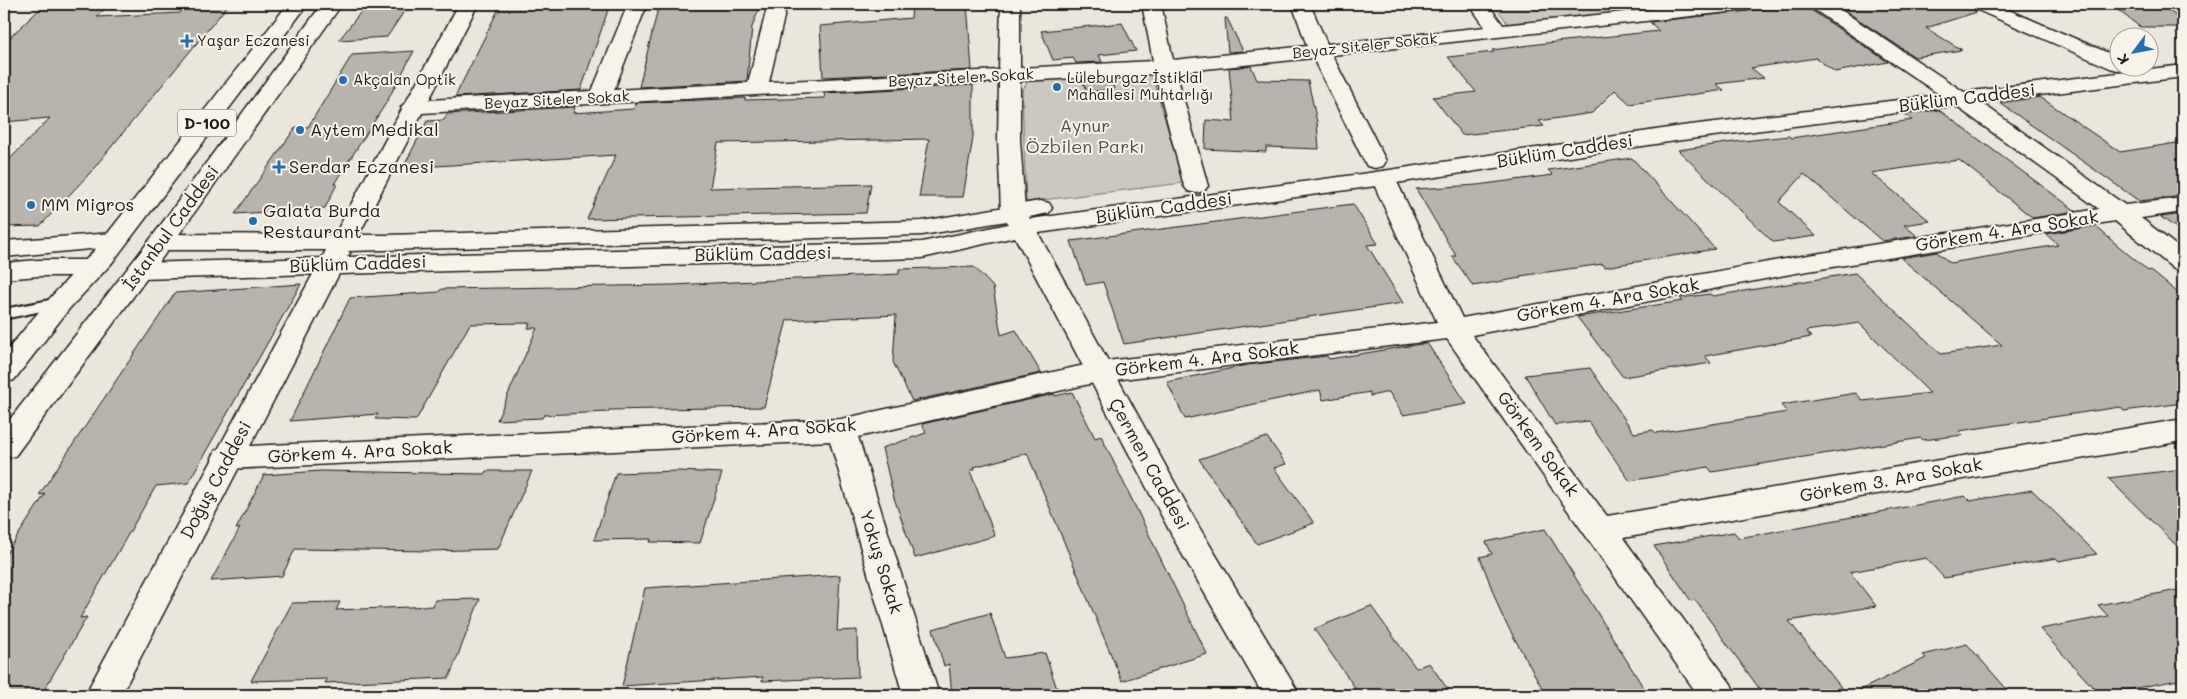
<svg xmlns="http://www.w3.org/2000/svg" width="2187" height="699" font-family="Mali,sans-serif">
<rect width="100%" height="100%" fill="#eae6dc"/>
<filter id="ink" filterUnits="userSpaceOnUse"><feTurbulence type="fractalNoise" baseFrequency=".02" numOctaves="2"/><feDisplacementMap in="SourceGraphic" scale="10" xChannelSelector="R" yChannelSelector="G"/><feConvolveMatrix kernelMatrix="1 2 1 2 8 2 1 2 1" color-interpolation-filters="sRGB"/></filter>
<g filter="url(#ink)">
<!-- green -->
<path fill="#ccc8c0" stroke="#74726e" d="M1494 4H1601L1611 14 1508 24Z
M1152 74 1183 183 1026 202 1022 91 1028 81Z"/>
<!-- building -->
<path fill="#b6b4ac" stroke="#1c1c1c" d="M61 4H109L97 17 180 13 187 4H229L89 174 40 226 4 227V165L50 118 4 122V43L44 5Z
M367 4H409L387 37 339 40Z
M501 4H610L581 90 455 97Z
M659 4H761L752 27 747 81 639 87Z
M912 4H967L972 70 823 77 820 26 911 18Z
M1629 4H1683L1635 9Z
M1808 4 1811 10 1888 62 1835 72 1816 58 1751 68 1764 78 1716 84 1724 90 1630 104 1615 90 1592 113 1539 121 1544 126 1462 135 1433 97 1476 92 1448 57 1494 52 1492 50 1546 43 1659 31 1650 22Z
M1835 4H1968L1972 9 1977 12 1926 28 1962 50 1915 57Z
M2110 4H2160L2183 21V27H2140Z
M1225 18H1227L1243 51 1228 52Z
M1122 23 1136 51 1099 55 1102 62 1076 63 1073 58 1053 60 1041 31Z
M414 51 386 103 334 184H337L325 208 235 214 296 127H308L352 55Z
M1251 66 1257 80 1308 81 1317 122 1319 149 1266 147V152L1205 149 1206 120 1234 122 1229 68Z
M1110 78 1114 89 1087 92 1082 80Z
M973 85V138L963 197H919L929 139 718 143 710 188 871 184 866 213 587 219 616 155 403 168 427 121 444 120 447 114 575 107 573 113 634 109 635 103 745 98V100L825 98 824 93Z
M2040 97 2120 152 2183 142V196L2139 201 2000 103Z
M1939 110 2076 211 2033 218 1959 160 1871 173 1930 221 1904 225 1917 236 1882 241 1804 174 1779 202 1816 236 1773 242 1678 150 1734 142 1789 136 1791 138 1912 120 1904 114Z
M1632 158 1715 249 1605 267 1603 264 1520 276 1521 278 1473 286 1452 256H1456L1416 189 1477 185 1553 175 1548 170Z
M1353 204 1378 244 1367 245 1403 303 1124 344 1103 282 1086 285 1071 241Z
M2183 214V233L2161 217Z
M2095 226 2148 271 2150 270 2183 297V403L2124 411 2120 407 1959 431 1963 435 1923 440 1921 438 1712 472 1708 467 1630 481 1588 421 1555 425 1525 375 1590 368 1634 433 1653 430 1656 433 1787 412 1781 405 1856 393 1863 401 1930 393 1859 323 1806 331 1811 337 1705 356 1711 363 1623 377 1577 317 1683 301 1680 298 1710 294 1713 296 1855 273 1941 354 2002 345 1901 258 1937 252 1950 263 2058 245 2046 234Z
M974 267 993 287 1001 335 1016 330 1041 373 912 401 893 362 896 315 787 320 764 407 609 410 608 412 544 415 542 418 497 420 537 328H528L530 323 470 324 416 420 375 419 378 414 290 421 350 298 439 292 441 289 673 285 899 274V269Z
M301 284 188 483 156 486 80 618 87 617 41 695H4V557L45 494 39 495 175 293Z
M1427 343 1467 404 1403 415 1389 392 1370 396V392L1323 400 1320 390 1185 419 1167 382 1247 365 1327 356 1329 359Z
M1072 392 1095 438 1101 436 1207 654 1122 681 1027 453 974 467 975 469 970 471 995 536 915 558 894 498 882 448 926 433 922 424 1054 394 1055 396Z
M1267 437 1286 464 1274 468 1314 523 1257 544 1199 459Z
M2183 469V552L2108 478Z
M321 471 484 474 486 471H532L498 549 430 551 295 549 282 576 211 581 240 528 236 529 264 475Z
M679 471 722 473 700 543 650 542 651 539 594 540 616 473Z
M2032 490 2097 554 2059 561 2056 558 1944 578 1926 558 1850 572 1876 606 1789 621 1847 695H1764L1695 600 1691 601 1654 546 1734 532 1739 538 1965 496 1970 501Z
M1545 529 1590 601 1648 695H1546L1502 616 1480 557 1492 554 1486 542Z
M840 575 837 631 857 630 858 677 762 681 763 677 622 686 645 588Z
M2183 589V679L2100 695 2040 629 2108 616 2098 605Z
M480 599 449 678 325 683 327 679 251 681 292 603 340 602 336 610 433 606 435 600Z
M1371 606 1416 668 1429 663 1452 695H1360L1314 629Z
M990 613 1005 658 1045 653 1059 695H952L949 664 944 666 933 629Z
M1967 644 2012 695H1850L1926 658 1923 655Z"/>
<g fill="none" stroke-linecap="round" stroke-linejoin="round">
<!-- lane casing -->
<g stroke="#1c1c1c" stroke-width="4">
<path id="lane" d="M60 298 65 300 67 303 65 306 4 319V309Z"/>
</g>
<!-- street casing -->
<g stroke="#1c1c1c" stroke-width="3">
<path id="street" d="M459 4H478L429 100 592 91 628 4H647L614 90 748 83 768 4H787L769 82 999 70 1001 4H1020V68L1153 61 1142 4H1161L1173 60 1307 46 1292 4H1310L1327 44 1485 27 1469 4H1488L1503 25 1698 4H1757L1754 8 1747 10 1332 55 1386 161 1383 166 1375 168 1367 166 1364 161 1313 58 1176 72 1208 186 1204 191 1196 193 1188 191 1184 186 1155 74 1020 81V139L1025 211 1022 216 1013 218 1004 216 1001 211 998 139 999 82 422 113 354 244 351 249 342 252 333 249 330 244 402 109 401 107 406 102Z
M1970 4H1995L2120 58V68H2125L2117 70 2110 68 1973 8Z
M1961 93 1969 94 2125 205 2183 198V212L2141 218 2183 251V271L2174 269 2115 221 1796 273 1472 335 1607 516 2183 419V441L1623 538 1731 684 1736 695H1698L1447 339 1098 382 858 437 939 695H903L830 441 227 469 216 466 212 458 216 450 227 447 841 419 1098 362 1437 322 1371 178 1375 173 1383 171 1391 173 1395 178 1462 318 1796 257 2099 209 1953 104 1950 99 1953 94Z"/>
</g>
<!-- secondary casing -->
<g stroke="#1c1c1c" stroke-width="3">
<path id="secondary" d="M1810 4H1832L1964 92 2183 65V77L1682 140 1383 185 1038 233 1199 527 1300 695H1263L1177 545 1015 237 922 258 339 274 121 695H85L313 274 140 279 131 277 127 271 131 265 140 263 322 258 326 250H161L152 247 149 242 152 237 161 234 386 235 922 221 1040 201 1049 203 1052 208 1049 213 1029 217 1030 219 1383 171 1682 126 1940 95 1812 8ZM1007 221 1008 224 922 242 347 257 350 253 348 251 922 235Z
M114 233 123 236 126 241 123 246 4 257V241Z
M38 260H92L101 262 105 268 101 274 92 276H38L4 279V263Z"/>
</g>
<!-- highway casing -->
<g stroke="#1c1c1c" stroke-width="3">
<path id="highway" d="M288 4H308L111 264 69 309 14 380 4 383V354L51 297 93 252Z
M322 4H342L170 247 15 456 4 459V427L152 237Z"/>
</g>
<!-- lane -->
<use href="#lane" fill="#f7f3e8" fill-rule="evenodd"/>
<!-- street -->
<use href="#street" fill="#f7f3e8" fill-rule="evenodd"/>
<!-- secondary -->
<use href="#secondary" fill="#f7f3e8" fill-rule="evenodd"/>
<!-- highway -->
<use href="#highway" fill="#f7f3e8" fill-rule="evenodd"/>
</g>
</g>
<!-- markers -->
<g fill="#1f6fb2" stroke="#f7f3e8" stroke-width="2">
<path d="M184.5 33.5h5v5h5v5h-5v5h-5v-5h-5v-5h5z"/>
<circle cx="343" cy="80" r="5"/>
<circle cx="1057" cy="87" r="5"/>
<circle cx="300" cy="130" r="5"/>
<path d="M276.5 159.5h5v5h5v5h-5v5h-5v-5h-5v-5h5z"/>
<circle cx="31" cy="205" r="5"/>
<circle cx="253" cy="221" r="5"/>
</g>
<g text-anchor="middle" stroke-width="4" stroke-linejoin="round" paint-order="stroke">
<!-- far-poi labels -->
<g font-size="15" fill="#1c1c1c" stroke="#f7f3e8" text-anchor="start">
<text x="197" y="46">Yaşar Eczanesi</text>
<text x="1067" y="83">Lüleburgaz İstiklal<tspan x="1067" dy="17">Mahallesi Muhtarlığı</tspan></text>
<text x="353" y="85">Akçalan Optik</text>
</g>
<!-- far-street labels -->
<g font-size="15" fill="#1c1c1c" stroke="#f7f3e8">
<text transform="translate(1365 46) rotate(-6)" y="5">Beyaz Siteler Sokak</text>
<text transform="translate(961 78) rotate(-3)" y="5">Beyaz Siteler Sokak</text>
<text transform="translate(557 100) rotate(-3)" y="5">Beyaz Siteler Sokak</text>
</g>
<!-- shield labels -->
<rect fill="#f7f3e8" stroke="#5e5c59" stroke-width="1" x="178" y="109.5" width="58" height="27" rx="4"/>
<g font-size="16" font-weight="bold" fill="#1c1c1c">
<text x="207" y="129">D-100</text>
</g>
<!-- street labels -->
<g font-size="18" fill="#1c1c1c" stroke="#f7f3e8">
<text transform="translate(1967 98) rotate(-7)" y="6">Büklüm Caddesi</text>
<text transform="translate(1565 151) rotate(-9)" y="6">Büklüm Caddesi</text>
<text transform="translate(1164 208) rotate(-8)" y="6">Büklüm Caddesi</text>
<text transform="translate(171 228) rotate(-54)" y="6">İstanbul Caddesi</text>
<text transform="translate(2007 231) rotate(-9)" y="6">Görkem 4. Ara Sokak</text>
<text transform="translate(763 254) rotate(-1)" y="6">Büklüm Caddesi</text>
<text transform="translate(358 264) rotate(-2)" y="6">Büklüm Caddesi</text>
<text transform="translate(1608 300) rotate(-10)" y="6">Görkem 4. Ara Sokak</text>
<text transform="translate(1207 359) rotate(-7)" y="6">Görkem 4. Ara Sokak</text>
<text transform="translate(764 431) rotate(-4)" y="6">Görkem 4. Ara Sokak</text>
<text transform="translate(1538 444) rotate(54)" y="6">Görkem Sokak</text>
<text transform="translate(360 452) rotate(-3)" y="6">Görkem 4. Ara Sokak</text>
<text transform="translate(1149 464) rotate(61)" y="6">Çermen Caddesi</text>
<text transform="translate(216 480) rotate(-62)" y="6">Doğuş Caddesi</text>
<text transform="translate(1891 480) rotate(-10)" y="6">Görkem 3. Ara Sokak</text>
<text transform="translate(881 562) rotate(73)" y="6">Yokuş Sokak</text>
</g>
<!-- park labels -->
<g font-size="18" fill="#51504d" stroke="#f7f3e8">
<text x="1085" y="132">Aynur<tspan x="1085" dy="21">Özbilen Parkı</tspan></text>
</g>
<!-- poi labels -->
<g font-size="18" fill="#1c1c1c" stroke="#f7f3e8" text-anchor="start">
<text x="310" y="136">Aytem Medikal</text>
<text x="289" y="173">Serdar Eczanesi</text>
<text x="41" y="211">MM Migros</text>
<text x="263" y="217">Galata Burda<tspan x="263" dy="21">Restaurant</tspan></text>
</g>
</g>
<!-- margin -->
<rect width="2187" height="699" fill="none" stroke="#f7f3e8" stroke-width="20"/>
<rect x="10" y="10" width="2167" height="679" fill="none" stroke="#1c1c1c" stroke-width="2" filter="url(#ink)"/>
<!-- north arrow -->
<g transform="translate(2134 52) rotate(238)"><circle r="24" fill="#f7f3e8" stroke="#9f9d96"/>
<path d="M0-4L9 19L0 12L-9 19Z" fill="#1f6fb2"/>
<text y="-8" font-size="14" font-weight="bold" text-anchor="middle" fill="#1c1c1c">K</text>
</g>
</svg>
